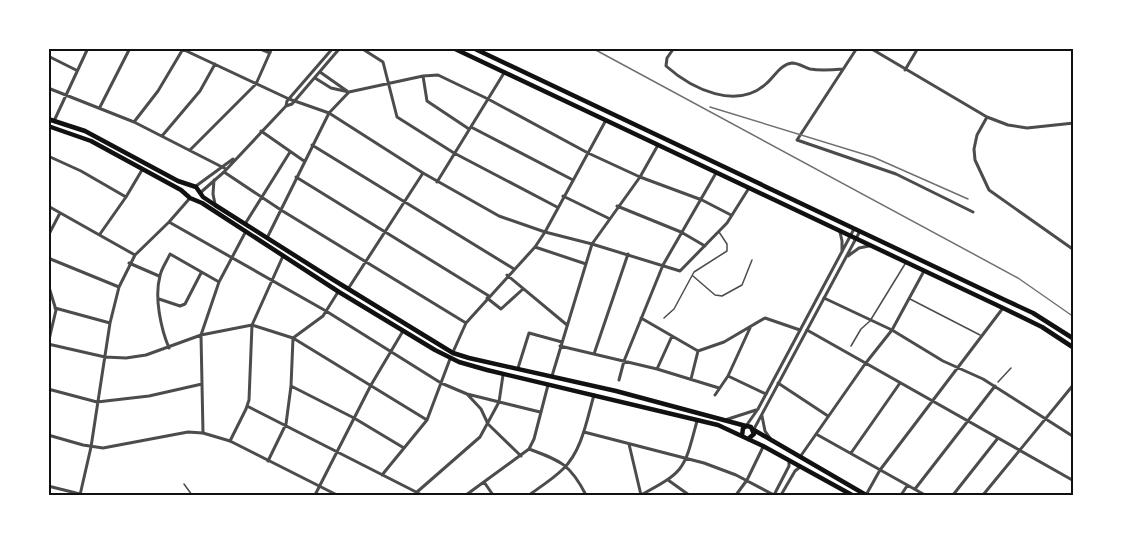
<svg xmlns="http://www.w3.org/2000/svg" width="1122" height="543" font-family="Karla,sans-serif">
<rect width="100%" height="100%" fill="#fff"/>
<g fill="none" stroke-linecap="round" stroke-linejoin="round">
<!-- service -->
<path stroke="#4c4c4c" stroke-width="1.5" d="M693 276 715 295 722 296 742 285 752 260
M910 299 980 335
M664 318 674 309 694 272 727 251V244L719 232
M851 346 861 329 870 321 905 264
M998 382 1011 368
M184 484 192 495"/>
<!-- minor -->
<path stroke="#4c4c4c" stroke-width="3" d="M180 48 289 99 329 113 423 173 499 216 545 232 592 244 680 271 727 223 749 188
M258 48 270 53
M361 48 383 62 397 117 454 153 557 207
M674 48 667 58 666 66C692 89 737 111 767 83 774 77 781 64 792 63 798 63 804 67 810 69 821 71 832 70 843 69
M857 48 797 140 896 174 973 212
M870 48 987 117 1008 125 1027 128 1074 123
M48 56 76 70
M905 70 918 48
M320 72 347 91
M423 76 427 101 469 129
M315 78 331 88 349 92 423 76 438 75 488 99 588 153 640 177 702 200 731 215
M48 88 134 122 226 169
M100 107 130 48
M987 117 977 135 974 149 975 160 989 190 1074 250
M54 121 88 48
M134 122 158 91 183 49
M471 127 573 180
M261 131 304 161
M162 136 200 91 215 64
M312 145 514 269
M190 150 256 84 272 48
M48 156 81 171 126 197
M224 172 281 210 466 323
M296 177 489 296
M437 182 504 73
M563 196 608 218
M48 206 135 255
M617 206 681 232 705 246
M169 222 326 311 441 383 467 394 540 412
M245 224 290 152
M100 234 126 197 142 170
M48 236 60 213
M267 238 329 113 349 92
M535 247 586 264
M48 258 119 287
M129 263 159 276
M507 275 567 325
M48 284 56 310 48 344
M348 289 423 173
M487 298 501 309 523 289
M824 298 892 330 943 361 983 379 1074 437
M159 299 180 306 185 304 201 273
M55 308 110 323
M641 318 698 351 724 342 765 318 800 330
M807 330 1074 481
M48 344 105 357 126 358 146 355 201 335 252 325 293 338 427 420
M560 346 657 369 719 388
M169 348C161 329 154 297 160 276 161 269 167 261 170 254L219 282
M453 352 466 323 535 247 545 232 606 120
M594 354 628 254
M518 368 529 333 562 342
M657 369 672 336
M552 376 592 244 640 177 658 145
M728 376 766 394
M691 379 698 351
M619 380 624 361 663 265 716 173
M778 383 828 416
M291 386 354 418 404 448
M48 389 97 402 149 396 202 384
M467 394 481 409 488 424 521 456
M715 395 728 376 750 328
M247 406 422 495
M584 432 704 463 736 475 774 495
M203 433 201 335 219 282 246 231
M816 434 925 495
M230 441 246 409 249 400 252 325 283 256
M629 444 641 495C686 471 684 469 697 421
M529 449C561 461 570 464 586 495
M851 453 900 383
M800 457 865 364 892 330 924 271
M268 461 286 424 291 386 293 338 323 316 338 292
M382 475 427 420 450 359
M668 480 689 495
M484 482 493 495
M48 486 80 494
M915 489 995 386
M417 492 480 437 499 402 503 375
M80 495 91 447 110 323 119 287 135 255 169 222 190 198
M315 495 371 385 403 331
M466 495 529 449 534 439 548 385
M529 495C540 487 553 479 563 469 582 451 587 419 594 395
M736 495 747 480 763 447
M866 495 880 470 1003 308
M901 495 907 486
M953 495 998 438
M983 495 1074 384"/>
<!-- tertiary -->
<path stroke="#4c4c4c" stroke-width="3" d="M286 106 287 101 333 48
M214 180 213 194 215 204
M196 186 233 159
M200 193 224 172 286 106 292 104 340 48
M840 232 842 241V252
M848 256 859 248 869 246
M762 416 765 431 770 438
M725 420 756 410
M746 426 758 409 854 229
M754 429 860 231
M48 435 83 445 103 448 188 432 203 433 230 441 337 495
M774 495 789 466V462
M781 495 795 471 800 467"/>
<!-- primary -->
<path stroke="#111" stroke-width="4.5" d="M453 48 1003 308 1042 327 1074 348
M473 48 1005 300 1033 313 1074 339
M48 119 85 131 178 181 196 187 203 197 215 205 332 279 453 353 469 358 616 391 746 426
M48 126 91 141 181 190 190 198 202 203 339 292 435 350 459 362 487 370 718 425 763 446 852 495
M754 430 866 495
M742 436 743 428 747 426 751 427 754 434 748 439"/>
<!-- rail -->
<path stroke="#707070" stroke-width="1.5" d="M592 48 1018 278 1074 317
M710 107 873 157 968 199"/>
</g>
<!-- border -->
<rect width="1122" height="543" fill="none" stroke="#ffffff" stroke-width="99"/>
<rect x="50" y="50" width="1022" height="444" fill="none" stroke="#111" stroke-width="2"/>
</svg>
